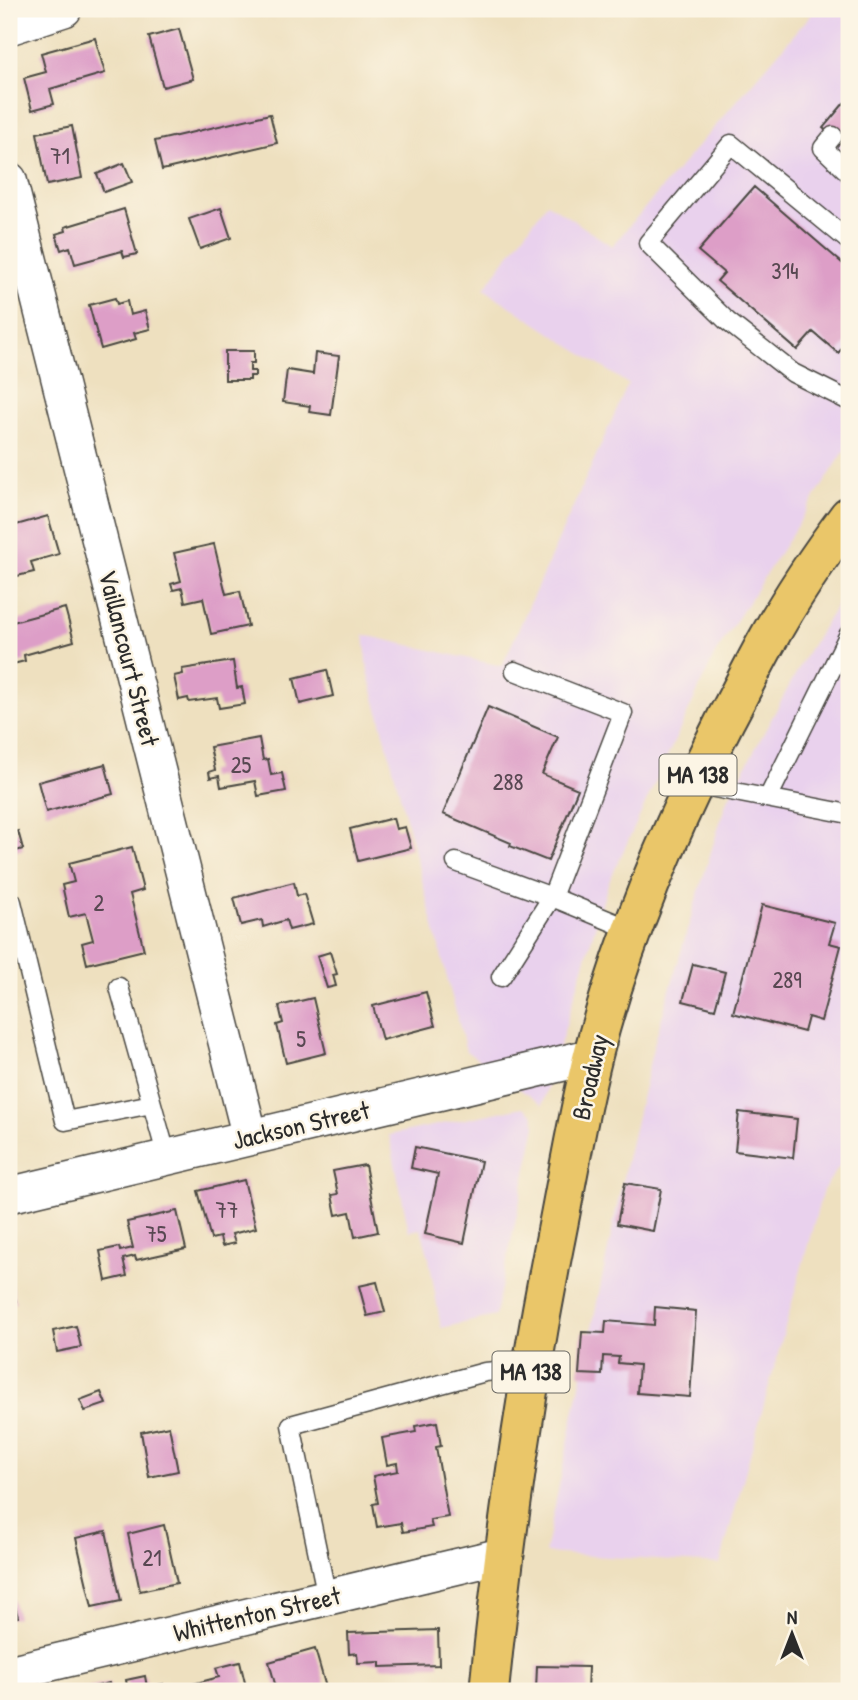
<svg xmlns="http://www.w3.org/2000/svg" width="858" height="1700" font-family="'Patrick Hand',sans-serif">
<rect width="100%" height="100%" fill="#fcf5e5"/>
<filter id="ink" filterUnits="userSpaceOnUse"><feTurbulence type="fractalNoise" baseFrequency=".0143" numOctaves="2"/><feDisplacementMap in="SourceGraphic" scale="14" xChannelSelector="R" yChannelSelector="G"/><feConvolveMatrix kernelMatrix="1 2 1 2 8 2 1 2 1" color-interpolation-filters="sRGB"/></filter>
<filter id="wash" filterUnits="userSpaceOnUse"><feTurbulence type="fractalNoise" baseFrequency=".00686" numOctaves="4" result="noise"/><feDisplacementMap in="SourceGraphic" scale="28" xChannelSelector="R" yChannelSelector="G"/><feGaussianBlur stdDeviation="1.57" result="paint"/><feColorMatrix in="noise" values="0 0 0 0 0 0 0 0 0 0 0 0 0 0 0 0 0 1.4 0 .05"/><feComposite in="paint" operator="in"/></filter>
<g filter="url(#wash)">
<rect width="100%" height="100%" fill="#eee0bf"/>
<!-- built -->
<path fill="#e9d1ed" d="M816 9H849V446L842 455 715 654 608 884 542 1105 466 1051 368 671 364 635 502 666 628 384 484 289 547 203 612 246Z
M849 586V1152L823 1190 720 1564 545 1553 626 1163 653 1048 694 907 726 803 808 651Z
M523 1107 533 1114 536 1126 495 1316 441 1328 429 1258 421 1229 409 1231 389 1135Z"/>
<g id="blocks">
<!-- building -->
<path fill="#dd9ec7" d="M179 29 193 79 163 87 149 37Z
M95 38 105 73 50 89 54 104 32 110 24 78 46 72 41 53Z
M844 103 849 107V149L823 128Z
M270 114 277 143 162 170 155 141Z
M72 126 82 178 47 185 37 133Z
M124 163 132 182 104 192 97 174Z
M754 187 849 269V341L838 353 813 332 797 350 717 281 724 273 698 251Z
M221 208 231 238 200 249 189 219Z
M124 209 137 254 124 257 122 251 75 264 70 247 61 250 56 234 66 231 65 227Z
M115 298 117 304 127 301 130 315 145 311 150 329 134 333 136 339 101 349 89 305Z
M225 351H254V363H250V371H255V376H250V380H225Z
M315 353 339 356 331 415 309 412 310 406 283 402 287 370 313 374Z
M48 516 59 554 31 562 34 572 17 576 13 565 9 567V527Z
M214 544 226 594 240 591 248 626 211 634 203 598 185 602 182 588 173 590 171 584 181 581 174 553Z
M65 608 74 641 24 655 25 661 13 664 9 649V623Z
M233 661 237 688 242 687 245 704 219 708 217 698 189 702 188 698 179 700 174 676 183 674 182 669Z
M327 670 333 696 300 704 294 678Z
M488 707 558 737 542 774 578 789 548 861 510 846 511 843 443 814Z
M259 738 263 760 268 759 271 775 282 773 286 791 258 796 255 781 221 787 219 776 210 778 209 772 215 770 210 747Z
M105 764 113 794 46 812 38 782Z
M393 818 396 829 405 827 411 848 358 861 350 829Z
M18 831 23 849 9 853V833Z
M132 847 143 890 130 894 144 950 87 964 82 943 93 940 86 913 69 917 62 885 74 882 69 863Z
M294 882 297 896 304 894 313 924 289 930 286 920 263 927 262 920 241 925 234 898Z
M762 905 835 923 829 943 841 946 821 1021 808 1017 804 1032 733 1013Z
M330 952 337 974 333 975 336 986 327 988 317 956Z
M693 964 725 972 715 1009 683 1001Z
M426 992 435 1026 382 1040 373 1006Z
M313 998 326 1053 286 1063 277 1025 283 1023 279 1006Z
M739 1112 797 1119 793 1158 735 1151Z
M415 1147 481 1161 464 1243 425 1234 438 1174 411 1168Z
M365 1165 378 1232 355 1237 350 1212 336 1215 332 1195 338 1194 333 1171Z
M244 1180 256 1228 232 1234 235 1243 222 1246 220 1237 211 1239 198 1191Z
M625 1183 661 1189 653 1231 617 1224Z
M177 1211 186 1249 136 1260 135 1256 123 1259 127 1276 106 1281 100 1251 119 1247 120 1251 133 1248 127 1222Z
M10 1276 16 1302 9 1304V1277Z
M377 1282 385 1312 367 1316 359 1286Z
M655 1307 696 1311 690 1397 637 1393 639 1365 618 1363 619 1357 603 1356 602 1375 579 1374 582 1332 605 1333 606 1321 654 1325Z
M76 1326 81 1347 57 1352 53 1331Z
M101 1392 106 1404 85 1411 80 1400Z
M437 1422 441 1446 436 1447 448 1517 430 1520 432 1527 403 1532 401 1523 377 1527 373 1504 378 1503 373 1476 398 1471 397 1463 387 1465 382 1438 416 1432 415 1426Z
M169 1426 178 1471 149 1477 141 1432Z
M164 1525 177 1583 140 1591 128 1534Z
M106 1531 121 1601 92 1607 76 1538Z
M9 1584 18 1617 9 1619Z
M438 1630 439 1665 380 1667V1662L358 1663 357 1653 349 1654 348 1633Z
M315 1649 327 1691H277L269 1662Z
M240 1662 247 1691H195L193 1684 219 1677 216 1668Z
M537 1666 588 1667 587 1691H536Z
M145 1676 147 1687 163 1684 164 1691H128L126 1680Z
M109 1683 111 1691H83L82 1690Z"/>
</g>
</g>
<g filter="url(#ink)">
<use href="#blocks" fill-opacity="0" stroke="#484641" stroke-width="2"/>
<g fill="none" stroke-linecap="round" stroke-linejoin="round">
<!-- service casing -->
<g stroke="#484641" stroke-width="21">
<path id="service" d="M833 136 823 148 849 173
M849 241 731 144 648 243 727 321 793 373 849 401
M515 671 623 713 552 897 632 930
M694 784 849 814
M768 798 849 634
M456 862 552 897 501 977
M12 902 65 1121 152 1104
M119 987 167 1157
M327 1597 291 1425 485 1372 531 1368"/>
</g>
<!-- minor casing -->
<g stroke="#484641" stroke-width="38">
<path id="minor" d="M9 27 64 9
M9 180 250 1137
M9 1195 593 1056
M9 1673 505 1555"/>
</g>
<!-- primary casing -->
<g stroke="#484641" stroke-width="42">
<path id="primary" d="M489 1691C504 1542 525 1393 554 1246 567 1182 577 1118 593 1055 623 938 671 827 726 719 740 693 753 666 767 641 791 597 819 556 849 516"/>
</g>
<!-- service -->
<use href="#service" stroke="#fff" stroke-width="18"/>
<!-- minor -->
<use href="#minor" stroke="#fff" stroke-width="35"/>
<!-- primary -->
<use href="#primary" stroke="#eac669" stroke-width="38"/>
</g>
</g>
<g text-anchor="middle" stroke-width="5" stroke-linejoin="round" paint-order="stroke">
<!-- number labels -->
<g font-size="23" fill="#584852">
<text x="60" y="164">71</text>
<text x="785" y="279">314</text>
<text x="241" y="773">25</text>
<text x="508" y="790">288</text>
<text x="99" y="911">2</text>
<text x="787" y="988">289</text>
<text x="301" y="1047">5</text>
<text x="227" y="1218">77</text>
<text x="156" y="1242">75</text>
<text x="152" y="1566">21</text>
</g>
<!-- shield labels -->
<g fill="#fcf5e5" stroke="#6a6863" stroke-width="2">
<rect x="659.5" y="754.5" width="77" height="41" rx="5"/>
<rect x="492.5" y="1351.5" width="77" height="41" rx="5"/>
</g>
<g font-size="24" font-weight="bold" fill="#2b2b2b">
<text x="698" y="783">MA 138</text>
<text x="531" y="1380">MA 138</text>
</g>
<!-- street labels -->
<g font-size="26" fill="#2b2b2b" stroke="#fcf5e5">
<text transform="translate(129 658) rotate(76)" y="9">Vaillancourt Street</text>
<text transform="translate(590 1077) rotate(-77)" y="9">Broadway</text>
<text transform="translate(301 1125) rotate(-13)" y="9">Jackson Street</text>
<text transform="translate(257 1614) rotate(-13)" y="9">Whittenton Street</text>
</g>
</g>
<!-- margin -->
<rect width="858" height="1700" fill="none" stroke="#fcf5e5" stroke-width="35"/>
<!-- north arrow -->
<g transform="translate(792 1634)" stroke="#fcf5e5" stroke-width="5" paint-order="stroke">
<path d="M0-5L12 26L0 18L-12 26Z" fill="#2b2b2b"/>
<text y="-10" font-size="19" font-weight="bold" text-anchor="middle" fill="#2b2b2b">N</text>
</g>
</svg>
